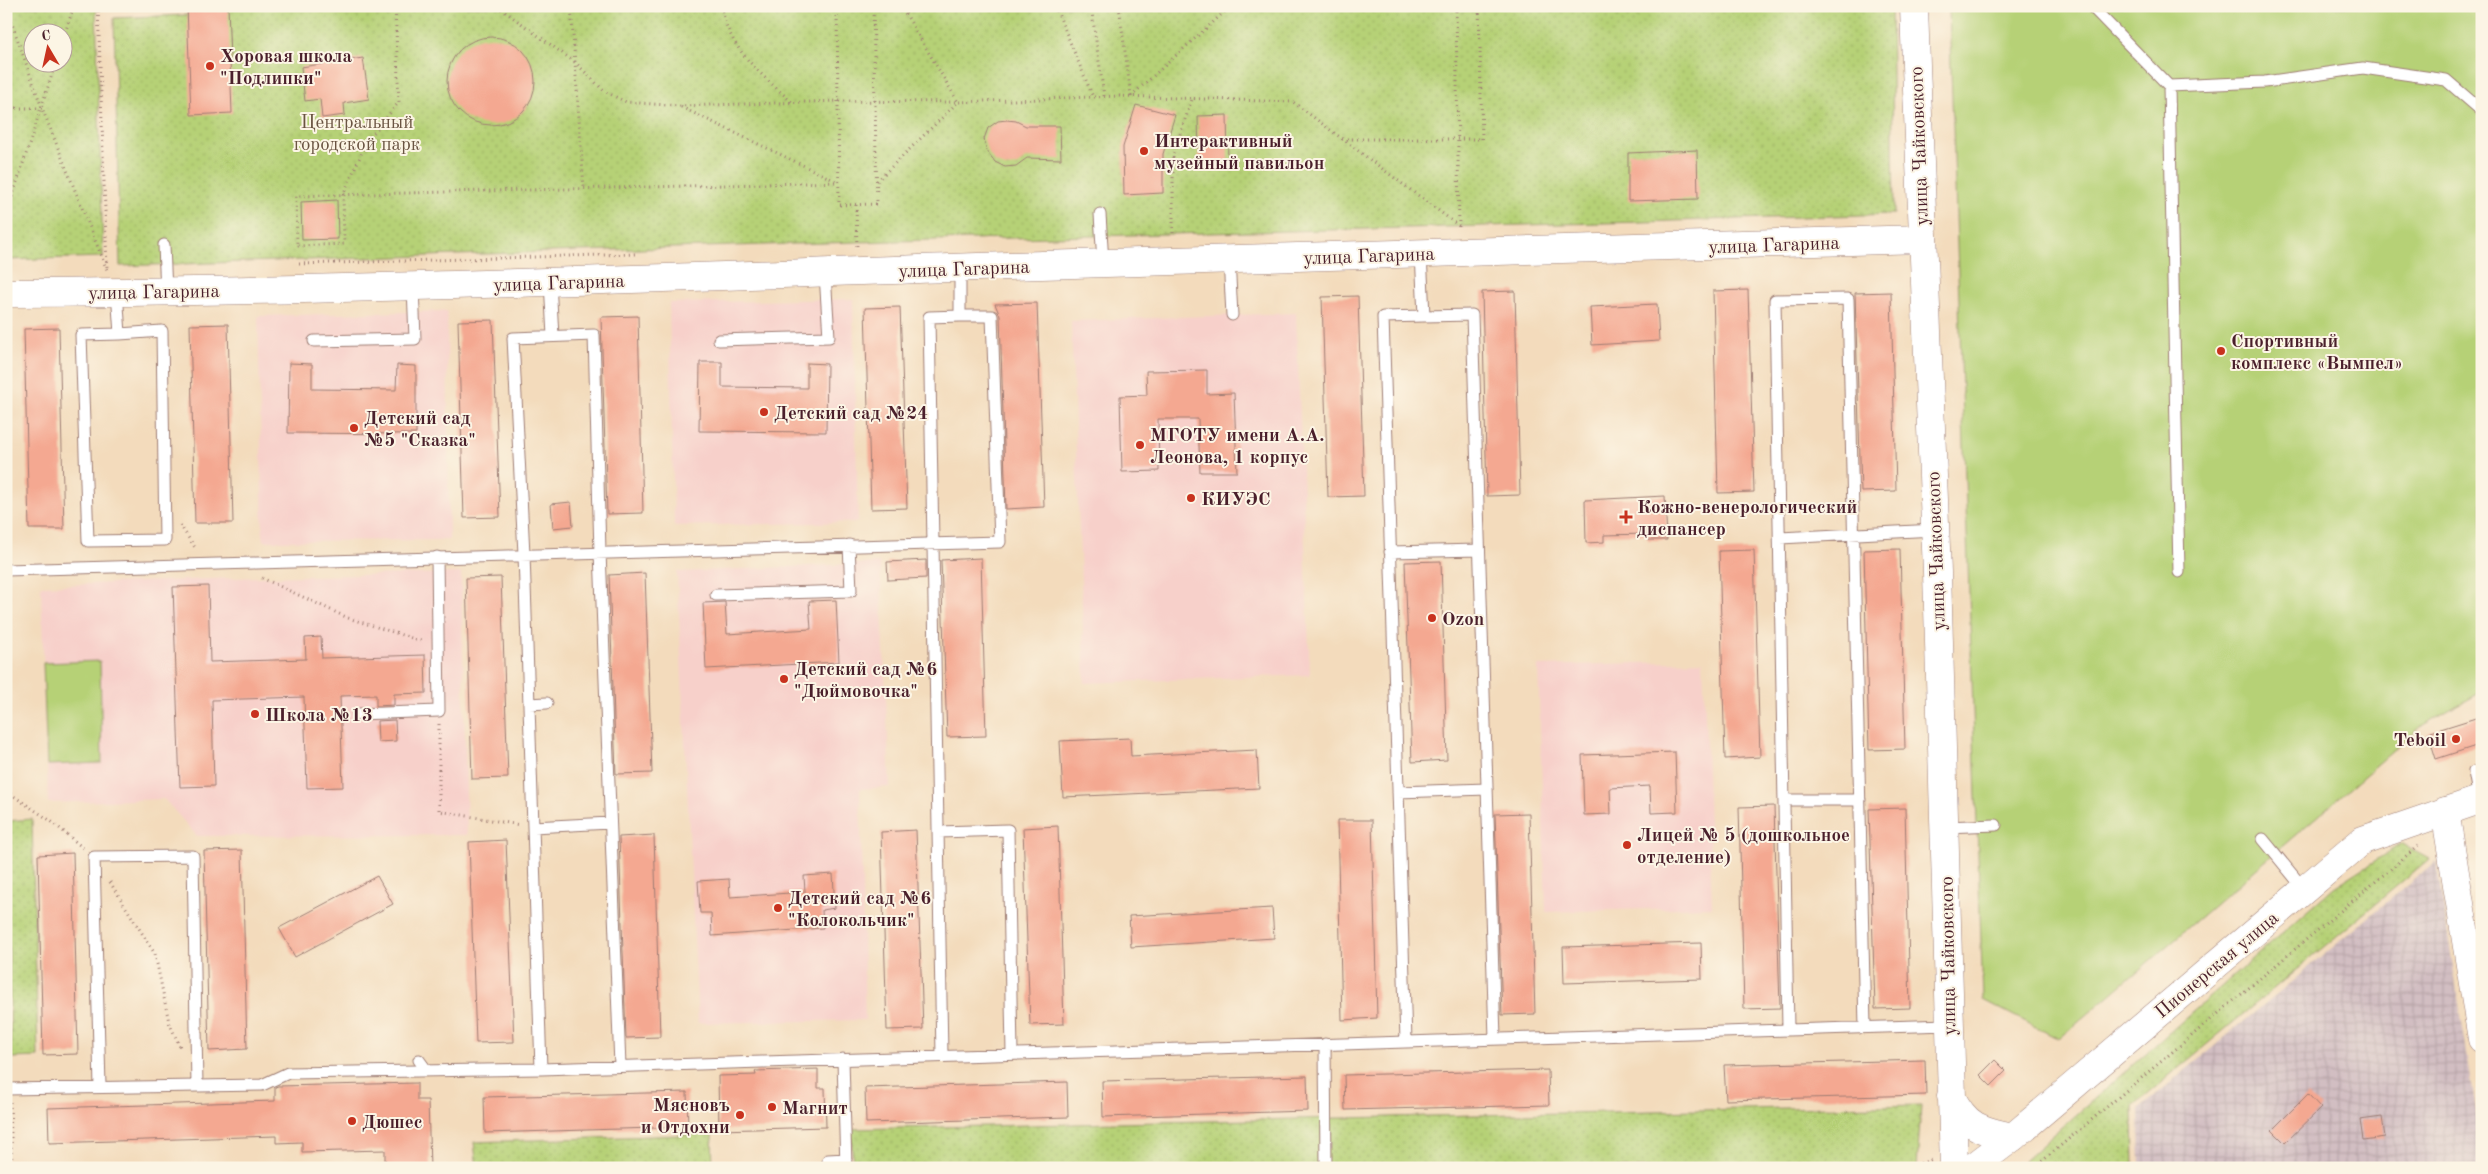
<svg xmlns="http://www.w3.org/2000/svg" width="2488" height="1174" font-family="'Old Standard TT',serif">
<defs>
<pattern id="industrial-grid" width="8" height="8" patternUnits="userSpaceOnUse" patternTransform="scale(1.25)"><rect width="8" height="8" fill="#d2bec2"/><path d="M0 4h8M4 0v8" fill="none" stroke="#b6a3a7"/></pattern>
<pattern id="green-dots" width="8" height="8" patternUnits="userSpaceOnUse" patternTransform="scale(1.25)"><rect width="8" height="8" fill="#b6d176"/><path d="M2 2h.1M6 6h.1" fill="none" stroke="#9eb366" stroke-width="1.8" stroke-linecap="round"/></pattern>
</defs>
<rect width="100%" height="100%" fill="#fcf5e5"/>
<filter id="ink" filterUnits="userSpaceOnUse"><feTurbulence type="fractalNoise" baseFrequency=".02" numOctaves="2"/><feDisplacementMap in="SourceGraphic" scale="10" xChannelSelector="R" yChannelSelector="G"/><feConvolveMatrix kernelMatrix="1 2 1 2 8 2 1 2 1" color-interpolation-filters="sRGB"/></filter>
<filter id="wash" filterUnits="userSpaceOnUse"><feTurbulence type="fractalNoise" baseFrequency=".0096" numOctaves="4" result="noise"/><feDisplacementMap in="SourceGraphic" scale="20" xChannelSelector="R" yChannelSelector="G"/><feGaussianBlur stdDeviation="1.12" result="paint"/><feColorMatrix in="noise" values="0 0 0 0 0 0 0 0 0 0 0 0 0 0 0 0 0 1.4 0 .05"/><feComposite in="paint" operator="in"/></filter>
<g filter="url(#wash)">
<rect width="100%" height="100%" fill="#f3dbbc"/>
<!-- built -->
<path fill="#f7d0ca" d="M853 299 858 522 674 526 669 303Z
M447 311 449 540 263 541 258 316Z
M1296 313 1310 675 1085 683 1071 321Z
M880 563 890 787 860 789 865 1020 698 1023 677 572Z
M461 573 467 835 197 836 164 799 48 803 41 586 260 577Z
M1703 661 1712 907 1546 912 1538 666Z"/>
<!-- industrial -->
<path fill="url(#industrial-grid)" d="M2436 861 2482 1147V1168H2140L2139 1109Z"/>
<!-- green -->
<path fill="url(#green-dots)" stroke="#807850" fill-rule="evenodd" d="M6 6H96L103 257 6 260ZM62 32V62H32V32Z
M228 6H1891L1894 214 1642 222 856 242 120 266 114 18 187 15Z
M32 819 38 1057 11 1058 6 821Z
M2401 844 2429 859 2133 1106 2134 1168H2016L2334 887Z
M1921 1105 1917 1168H853L851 1129Z
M712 1134 713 1168H477L474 1142Z"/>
<!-- pitch -->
<path fill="#b6d176" stroke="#807850" d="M2022 6H2482V691L2423 725 2059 1039 1983 1000 1949 11Z
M100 661 102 763 47 765 43 663Z"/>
<g id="blocks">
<!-- building -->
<path fill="#f4a891" d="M187 6H228L232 113 191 115Z
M447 81a44 44 0 1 1 88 0a44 44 0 1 1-88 0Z
M363 58 369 99 344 103 345 115 322 118 320 99 305 101 301 67Z
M1136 105 1175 115 1163 154V193L1124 195 1123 147Z
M1227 115 1228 162 1199 163 1198 116Z
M1007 120 1016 121 1026 126H1060L1061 159 1027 158 1016 166 1005 167 995 162 987 151 984 139 988 128 998 121Z
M1697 150 1698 199 1628 201V153Z
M337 200 338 239 302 240 301 202Z
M1748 290 1754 492 1718 493 1713 291Z
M1515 291 1520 495 1487 496 1482 292Z
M1891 292 1896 491 1861 492 1855 293Z
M1358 296 1364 496 1328 497 1322 297Z
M1037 303 1044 507 1006 509 1000 316 995 304Z
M1657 304 1659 341 1592 345 1590 307Z
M900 307 907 508 871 509 865 308Z
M638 316 643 513 607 514 601 317Z
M493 320 500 517 464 518 458 321Z
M228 324 233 523H195L190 325Z
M59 328 64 529H29L24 329Z
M700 362H722V387L807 388V363L827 364 826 432 699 431Z
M289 363 312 364V389L396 390 397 365 416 366V434L288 433Z
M1207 370V394L1234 393 1237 472H1200L1198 419H1158L1159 471 1122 472 1120 396 1147 395 1146 371Z
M1665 496 1667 540H1648L1647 534 1604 535V542L1586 543 1585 500Z
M571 502 573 526 553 528 551 504Z
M1900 549 1905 749 1869 750 1864 550Z
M1754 550 1760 757 1725 759 1719 551Z
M981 558 986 736 947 737 941 560Z
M926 560V578L888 580 887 562Z
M1441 561 1447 760 1412 762 1405 562Z
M645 573 652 773 616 774 609 575Z
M501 577 508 778 472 779 466 578Z
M208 586 210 662 306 659 305 638 321 637 322 658 425 655 426 693 394 694V705L376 706V695L340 696 343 787 307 788 304 697 212 700 214 786 180 787 173 587Z
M836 600 839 662 706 669 703 603 725 602 727 634 811 629 809 601Z
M2482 716V744L2436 759 2428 733Z
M395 720 396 741 378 742 377 721Z
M1130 738 1131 756 1257 750 1259 788 1063 797 1060 741Z
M1675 752 1677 812 1651 813 1650 786 1610 788 1611 814 1584 815 1582 755Z
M1774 806 1780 1008 1744 1009 1739 807Z
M1905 808 1910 1008 1875 1009 1869 809Z
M1529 813 1535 1014 1502 1015 1495 814Z
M1337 820H1372L1377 1018 1342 1020Z
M1058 826 1064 1024 1030 1025 1023 828Z
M916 830 923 1029 887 1030 881 832Z
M654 835 660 1037 626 1038 619 837Z
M506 840 514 1042 476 1043 469 842Z
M242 850 247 1049 209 1051 204 851Z
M73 853 78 1054 43 1055 38 855Z
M833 874 835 908 822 910 823 928 712 936 711 913H700L698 881 729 879 730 897 805 892 804 876Z
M377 876 393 904 295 957 279 928Z
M1272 908 1274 938 1131 947 1129 916Z
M1701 943 1702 979 1564 983 1563 947Z
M1925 1060 1926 1095 1726 1100 1724 1065Z
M1995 1060 2006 1071 1991 1086 1980 1075Z
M818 1069V1088H825L826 1127 719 1130 718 1076 756 1075 755 1071Z
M1548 1070 1549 1105 1345 1110 1344 1075Z
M1307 1076 1308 1111 1103 1117 1102 1081Z
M1067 1082 1068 1117 866 1123 865 1088Z
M417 1083V1100H428L430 1168H385V1150L302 1152V1142L276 1143V1136L49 1143 48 1108 275 1101V1087L278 1086Z
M687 1092 688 1127 485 1133 484 1097Z
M2308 1094 2321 1108 2285 1143 2272 1130Z
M2382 1117 2385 1137 2363 1140 2360 1120Z"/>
</g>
</g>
<g filter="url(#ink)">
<use href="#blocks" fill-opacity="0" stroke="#9e7d74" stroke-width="1"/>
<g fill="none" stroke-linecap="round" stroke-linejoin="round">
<!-- service casing -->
<g stroke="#9e7d74" stroke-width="13">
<path id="service" d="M2091 6 2169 86 2179 572
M2169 86 2265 82 2363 68 2446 80 2482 111
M1100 214 1103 263
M164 245 166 292
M1229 259 1232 315
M550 282 553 336
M117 292 120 334 81 335 88 541 165 540 162 331 120 334
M1424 316 1472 315 1495 1038
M719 340 829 337 825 274
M314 341 415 339 413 286
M1780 538 1935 530
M1390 552 1479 550
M6 570 1000 542 992 316H960
M716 595 851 591 849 545
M529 704 547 703
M358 714 439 711 437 557
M1398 792 1487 789
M2479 799 2474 772 2482 769
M1784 800H1860
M533 827 610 823
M1945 827 1996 825
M938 832 1008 830 1012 1054
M2263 839 2304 889
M1788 1029 1775 300 1848 299 1865 1027
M1406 1041 1383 317 1424 316 1421 253
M1325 1044 1326 1168
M942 1056 929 317 960 316V268
M843 1059 846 1168
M419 1060 427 1071
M541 1069 524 554 513 338 594 335 600 552 620 1066
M100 1087 94 857 193 856 197 1086
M6 1089 262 1085 288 1073 541 1069 1948 1025
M828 1160 846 1159"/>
</g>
<!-- tertiary casing -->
<g stroke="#9e7d74" stroke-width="29">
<path id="tertiary" d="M1914 6C1920 195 1930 384 1937 572 1944 771 1947 969 1954 1168
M6 293C330 292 654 278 978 267 1293 256 1607 248 1922 239
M2445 811 2482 1039
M1951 1096C1966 1127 1980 1130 2013 1137"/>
</g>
<!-- secondary casing -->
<g stroke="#9e7d74" stroke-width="29">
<path id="secondary" d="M1972 1168 2013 1137 2363 840 2482 799"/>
</g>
<!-- path -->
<path stroke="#9e7d74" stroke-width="3" stroke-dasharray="1 4" stroke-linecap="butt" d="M98 6 107 268
M395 6 399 102 367 141 343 195 344 244 297 246 296 196C477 191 658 187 839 182
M497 6 576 63 604 91 626 102 680 106 839 101 958 102 1120 96 1293 102 1459 226
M571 6 584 188
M722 6C726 47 763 76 792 102
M837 6 839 205 877 204 873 6
M1055 6 1093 97
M1091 6 1104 96
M1119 6 1131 96
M1456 6 1459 231
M6 7 42 108 107 270
M62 42 74 6
M1131 96 1231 6
M681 107 838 182
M6 108H42
M1342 139H1482L1479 6
M877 181 958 102 901 6
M856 205 857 249
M6 216 56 62
M1173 233V155L1192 99
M299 264 635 254
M180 525 196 549
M262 578 348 618 424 642
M439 724V811L520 825
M6 791 51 821 83 848
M110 882 155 954 169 1022 181 1049
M6 989 9 1076
M10 1102 12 1168
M1906 1168 1931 1160
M2034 1168 2418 846"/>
<!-- service -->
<use href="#service" stroke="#fff" stroke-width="11"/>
<!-- tertiary -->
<use href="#tertiary" stroke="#fff" stroke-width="28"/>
<!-- secondary -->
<use href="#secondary" stroke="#fff" stroke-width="28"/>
</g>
</g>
<!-- markers -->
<g fill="#c8321e" stroke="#fcf5e5" stroke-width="2">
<circle cx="210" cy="66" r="5"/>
<circle cx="1144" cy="151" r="5"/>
<circle cx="2221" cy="351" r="5"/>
<circle cx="764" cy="412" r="5"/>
<circle cx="354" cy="428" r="5"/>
<circle cx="1140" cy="445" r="5"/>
<circle cx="1191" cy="498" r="5"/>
<path d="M1623.5 509.5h5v5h5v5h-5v5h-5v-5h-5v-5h5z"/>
<circle cx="1432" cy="618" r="5"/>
<circle cx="784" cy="679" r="5"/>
<circle cx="255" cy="714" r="5"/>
<circle cx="2456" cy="739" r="5"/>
<circle cx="1627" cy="845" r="5"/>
<circle cx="778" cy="908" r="5"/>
<circle cx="772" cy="1107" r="5"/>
<circle cx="740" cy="1115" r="5"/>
<circle cx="352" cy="1121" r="5"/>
</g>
<g text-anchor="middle" stroke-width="4" stroke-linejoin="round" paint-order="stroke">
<!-- poi labels -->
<g font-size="19" font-weight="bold" fill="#4a1f2b" stroke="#fcf5e5" text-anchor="start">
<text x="220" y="62">Хоровая школа<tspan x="220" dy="22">"Подлипки"</tspan></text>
<text x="1154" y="147">Интерактивный<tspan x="1154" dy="22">музейный павильон</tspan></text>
<text x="2231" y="347">Спортивный<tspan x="2231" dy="22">комплекс «Вымпел»</tspan></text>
<text x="774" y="419">Детский сад №24</text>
<text x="364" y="424">Детский сад<tspan x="364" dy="22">№5 "Сказка"</tspan></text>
<text x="1150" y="441">МГОТУ имени А.А.<tspan x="1150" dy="22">Леонова, 1 корпус</tspan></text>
<text x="1201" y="505">КИУЭС</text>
<text x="1637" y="513">Кожно-венерологический<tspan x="1637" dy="22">диспансер</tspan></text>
<text x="1442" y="625">Ozon</text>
<text x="794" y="675">Детский сад №6<tspan x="794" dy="22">"Дюймовочка"</tspan></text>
<text x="265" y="721">Школа №13</text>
<text x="2446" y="746" text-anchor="end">Teboil</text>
<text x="1637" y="841">Лицей № 5 (дошкольное<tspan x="1637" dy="22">отделение)</tspan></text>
<text x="788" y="904">Детский сад №6<tspan x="788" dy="22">"Колокольчик"</tspan></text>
<text x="730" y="1111" text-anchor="end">Мясновъ<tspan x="730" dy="22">и Отдохни</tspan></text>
<text x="782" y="1114">Магнит</text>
<text x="362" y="1128">Дюшес</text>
</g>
<!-- park labels -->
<g font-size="19" fill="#6a5442" stroke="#fcf5e5">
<text x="357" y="128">Центральный<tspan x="357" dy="22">городской парк</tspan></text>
</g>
<!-- street labels -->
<g font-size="19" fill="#4a1f2b" stroke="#fcf5e5">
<text transform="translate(1918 146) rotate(-92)" y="7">улица Чайковского</text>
<text transform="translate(1774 244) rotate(-2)" y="7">улица Гагарина</text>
<text transform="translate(1369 255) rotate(-2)" y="7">улица Гагарина</text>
<text transform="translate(964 268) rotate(-2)" y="7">улица Гагарина</text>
<text transform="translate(559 282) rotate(-2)" y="7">улица Гагарина</text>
<text transform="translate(154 291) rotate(-1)" y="7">улица Гагарина</text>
<text transform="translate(1935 551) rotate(-92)" y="7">улица Чайковского</text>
<text transform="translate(1947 956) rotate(-91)" y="7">улица Чайковского</text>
<text transform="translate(2216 964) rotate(-40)" y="7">Пионерская улица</text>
</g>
</g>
<!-- margin -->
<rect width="2488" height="1174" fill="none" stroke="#fcf5e5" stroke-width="25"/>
<!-- north arrow -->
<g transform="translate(48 48) rotate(351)"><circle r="24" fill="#fcf5e5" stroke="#b59f9b"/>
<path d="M0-4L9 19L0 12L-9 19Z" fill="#c8321e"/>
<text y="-8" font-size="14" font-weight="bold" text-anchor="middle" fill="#4a1f2b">С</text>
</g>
</svg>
